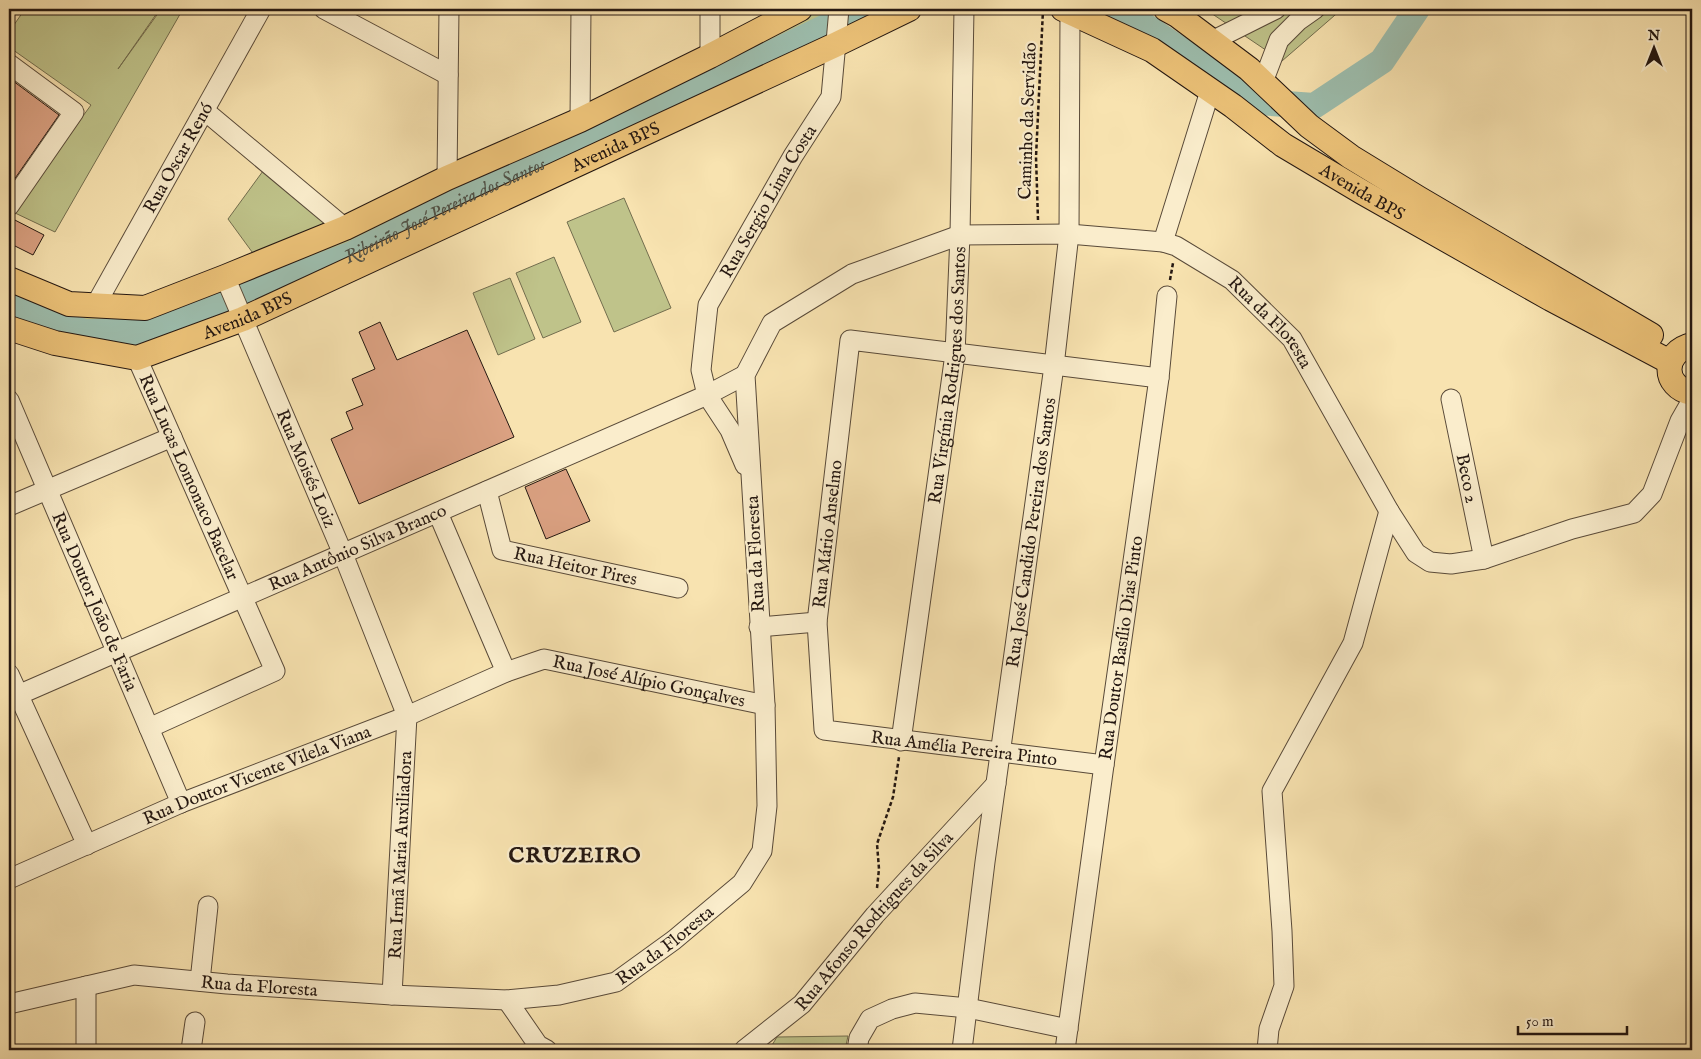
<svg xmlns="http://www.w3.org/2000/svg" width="1701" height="1059" font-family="'IM FELL English',serif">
<rect width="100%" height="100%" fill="#f8e3b0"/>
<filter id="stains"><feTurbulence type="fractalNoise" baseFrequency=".004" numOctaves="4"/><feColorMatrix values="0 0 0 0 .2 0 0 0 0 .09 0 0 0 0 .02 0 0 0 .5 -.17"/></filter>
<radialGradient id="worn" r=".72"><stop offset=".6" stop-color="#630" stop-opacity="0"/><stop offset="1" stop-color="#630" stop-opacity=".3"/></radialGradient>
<!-- green -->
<path fill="#bfc38a" stroke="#726d4e" d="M25 9H151L157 13 118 69 159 12 155 9H183L55 232 13 212 91 105 9 47V32Z
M812 9H831L826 43 247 309 234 280 495 165Z
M1205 9H1342L1282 61Z
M263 171 326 223 255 256 228 219Z
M624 198 671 308 614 332 567 222Z
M554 257 581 322 543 338 516 273Z
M510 278 535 339 498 355 473 293Z
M9 281 125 311 217 286 233 314 140 338 83 337 9 317Z
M848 1036 845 1050H769L777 1037Z"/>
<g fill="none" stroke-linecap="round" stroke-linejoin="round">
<!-- river -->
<g stroke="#9dbeae" stroke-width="26">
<path d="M1110 9 1138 21 1258 102 1314 106 1382 61 1417 9"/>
<path id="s1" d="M9 305 84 332H138L168 324 350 255 467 196 591 141 863 9"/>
</g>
</g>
<!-- building -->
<path fill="#dca283" stroke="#241711" d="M9 78 59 115 9 187Z
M9 217 44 235 33 255 9 243Z
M380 322 397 360 467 330 514 437 359 504 331 439 353 429 346 412 363 405 352 379 375 369 359 332Z
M566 469 590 521 546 539 525 487Z"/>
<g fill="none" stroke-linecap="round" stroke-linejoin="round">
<!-- minor casing -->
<g stroke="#594a39" stroke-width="21">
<g id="minor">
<path d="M324 9 448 75"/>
<path d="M1212 41 1276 9"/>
<path d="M710 56V9"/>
<path d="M9 64 74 112 9 206"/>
<path d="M1263 82 1279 40 1298 21 1315 9"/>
<path d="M205 111 345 228"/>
<path d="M580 120 581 9"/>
<path d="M447 178 449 9"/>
<path d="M1163 242 1210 91"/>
<path id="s2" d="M225 277 343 554 407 716 392 995"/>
<path id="s3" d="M95 306 261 9"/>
<path id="s4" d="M137 358 275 671 149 728"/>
<path id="s5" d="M1451 399 1484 559"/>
<path id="s6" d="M9 400 181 803"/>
<path id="s7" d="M745 465 730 430 707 395 701 370 708 305 793 156 831 97 839 9"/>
<path id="s8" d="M487 491 502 550 678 588"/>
<path d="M9 506 172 437"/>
<path d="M438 513 506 672"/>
<path d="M759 627 817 622"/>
<path d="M9 674 87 845"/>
<path id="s9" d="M9 699 707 395 745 375"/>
<path id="s10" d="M901 741 955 354 960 235 964 9"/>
<path id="s11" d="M1104 765 824 730 817 622 850 340 1159 378"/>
<path id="s12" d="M9 879 181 803 407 716 506 672 544 659 765 705"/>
<path d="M200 981 208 906"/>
<path d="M507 1000 538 1045 547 1050"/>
<path id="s13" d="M9 1004 134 975 227 984 392 995 507 1000 559 995 616 982 674 940 742 883 762 851 767 806 765 705 745 375 772 323 852 274 960 235 1069 234 1163 242 1176 246 1232 280 1292 339 1389 511 1416 553 1430 562 1451 564 1484 559 1572 529 1634 513 1652 494 1680 421 1692 400"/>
<path d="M86 1050V986"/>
<path d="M191 1050 195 1022"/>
<path id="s14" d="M744 1050 802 1004 875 915 996 784"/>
<path d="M857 1050 859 1038 870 1019 892 1009 915 1003 968 1008 1068 1029"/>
<path id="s15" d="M962 1050 985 862 1054 366 1069 234 1070 12"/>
<path id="s16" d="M1065 1050 1104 765 1159 378 1167 296"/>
<path d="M1267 1050 1269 1029 1284 986 1282 931 1272 791 1353 643 1389 511"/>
</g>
</g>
<!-- major casing -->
<g stroke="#241711" stroke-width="26">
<g id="major">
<path id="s17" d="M1063 9 1152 50 1233 106 1283 145 1362 192 1551 299 1670 362"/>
<path d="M1166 9 1177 15 1249 69 1309 126 1351 157 1418 198 1651 335"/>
<path d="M9 279 69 304 145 308 225 277 345 228 447 178 580 120 710 56 800 9"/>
<path id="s18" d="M9 328 55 343 137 358 243 319 835 45 909 9"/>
<path d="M1692 345C1662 352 1662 387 1692 393"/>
</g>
</g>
<!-- path -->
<path stroke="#241711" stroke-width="2.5" stroke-dasharray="4 2.5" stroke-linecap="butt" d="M1038 220 1036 157 1043 10
M1170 280 1173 263
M877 888 879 869 877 844 893 797 899 757"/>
<!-- minor -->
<use href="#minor" stroke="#faedcc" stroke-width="19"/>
<!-- major -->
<use href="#major" stroke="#ecc278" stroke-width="24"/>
</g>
<g text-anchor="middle" stroke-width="4.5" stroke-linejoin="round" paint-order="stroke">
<!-- street labels -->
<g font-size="18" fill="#241711" stroke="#faedcc">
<text transform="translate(1027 121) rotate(-88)" y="6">Caminho da Servidão</text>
<text dy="6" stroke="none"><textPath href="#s18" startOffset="655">Avenida BPS</textPath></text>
<text dy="6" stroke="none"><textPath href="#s3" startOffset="170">Rua Oscar Renó</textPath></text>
<text dy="6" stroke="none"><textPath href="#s17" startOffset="352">Avenida BPS</textPath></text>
<text dy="6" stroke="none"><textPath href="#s7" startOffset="291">Rua Sergio Lima Costa</textPath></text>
<text dy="6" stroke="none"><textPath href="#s18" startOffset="250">Avenida BPS</textPath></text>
<text dy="6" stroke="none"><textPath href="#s13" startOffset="1895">Rua da Floresta</textPath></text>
<text dy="6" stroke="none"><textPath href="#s10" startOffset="369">Rua Virgínia Rodrigues dos Santos</textPath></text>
<text dy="6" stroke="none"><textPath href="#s2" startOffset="208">Rua Moisés Loiz</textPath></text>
<text dy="6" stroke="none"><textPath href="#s4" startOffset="130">Rua Lucas Lomonaco Bacelar</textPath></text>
<text dy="6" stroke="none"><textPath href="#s5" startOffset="81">Beco 2</textPath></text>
<text dy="6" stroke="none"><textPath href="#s15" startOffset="522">Rua José Candido Pereira dos Santos</textPath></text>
<text dy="6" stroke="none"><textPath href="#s11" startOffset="479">Rua Mário Anselmo</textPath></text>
<text dy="6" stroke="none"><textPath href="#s9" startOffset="380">Rua Antônio Silva Branco</textPath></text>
<text transform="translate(755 554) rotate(-93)" y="6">Rua da Floresta</text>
<text dy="6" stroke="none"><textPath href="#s8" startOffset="136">Rua Heitor Pires</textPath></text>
<text dy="6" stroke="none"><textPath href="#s6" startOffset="219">Rua Doutor João de Faria</textPath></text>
<text dy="6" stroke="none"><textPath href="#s16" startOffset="406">Rua Doutor Basílio Dias Pinto</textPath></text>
<text dy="6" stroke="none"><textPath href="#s12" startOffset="686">Rua José Alípio Gonçalves</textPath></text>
<text transform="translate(964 748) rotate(7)" y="6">Rua Amélia Pereira Pinto</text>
<text dy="6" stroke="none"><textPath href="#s12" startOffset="269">Rua Doutor Vicente Vilela Viana</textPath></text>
<text transform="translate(400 855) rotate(-87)" y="6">Rua Irmã Maria Auxiliadora</text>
<text dy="6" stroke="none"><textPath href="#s14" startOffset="184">Rua Afonso Rodrigues da Silva</textPath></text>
<text dy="6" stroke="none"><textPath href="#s13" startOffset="674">Rua da Floresta</textPath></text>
<text dy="6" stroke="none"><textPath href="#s13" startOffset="254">Rua da Floresta</textPath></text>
</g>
<!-- water labels -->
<g font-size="19" font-style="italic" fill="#4e5148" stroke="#faedcc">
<text dy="7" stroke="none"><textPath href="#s1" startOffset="464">Ribeirão José Pereira dos Santos</textPath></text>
</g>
<!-- district labels -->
<g font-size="22" font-weight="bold" letter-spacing="1" fill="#241711" stroke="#faedcc">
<text x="575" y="862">CRUZEIRO</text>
</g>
</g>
<!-- margin -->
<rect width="1701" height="1059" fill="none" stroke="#f8e3b0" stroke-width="30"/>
<rect x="10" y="10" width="1681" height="1039" fill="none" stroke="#241711" stroke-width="2.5"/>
<rect x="15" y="15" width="1671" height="1029" fill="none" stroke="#241711"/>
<!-- north arrow -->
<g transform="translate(1654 48)" stroke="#faedcc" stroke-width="4" paint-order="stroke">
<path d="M0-4L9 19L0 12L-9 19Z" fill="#241711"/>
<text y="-8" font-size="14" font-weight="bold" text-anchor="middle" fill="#241711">N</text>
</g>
<!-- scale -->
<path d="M1518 1026v8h109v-8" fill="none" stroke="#241711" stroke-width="2.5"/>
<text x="1526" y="1026" font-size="15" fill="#241711" stroke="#faedcc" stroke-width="4" paint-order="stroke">50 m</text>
<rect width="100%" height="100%" filter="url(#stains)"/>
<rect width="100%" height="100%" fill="url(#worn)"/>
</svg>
